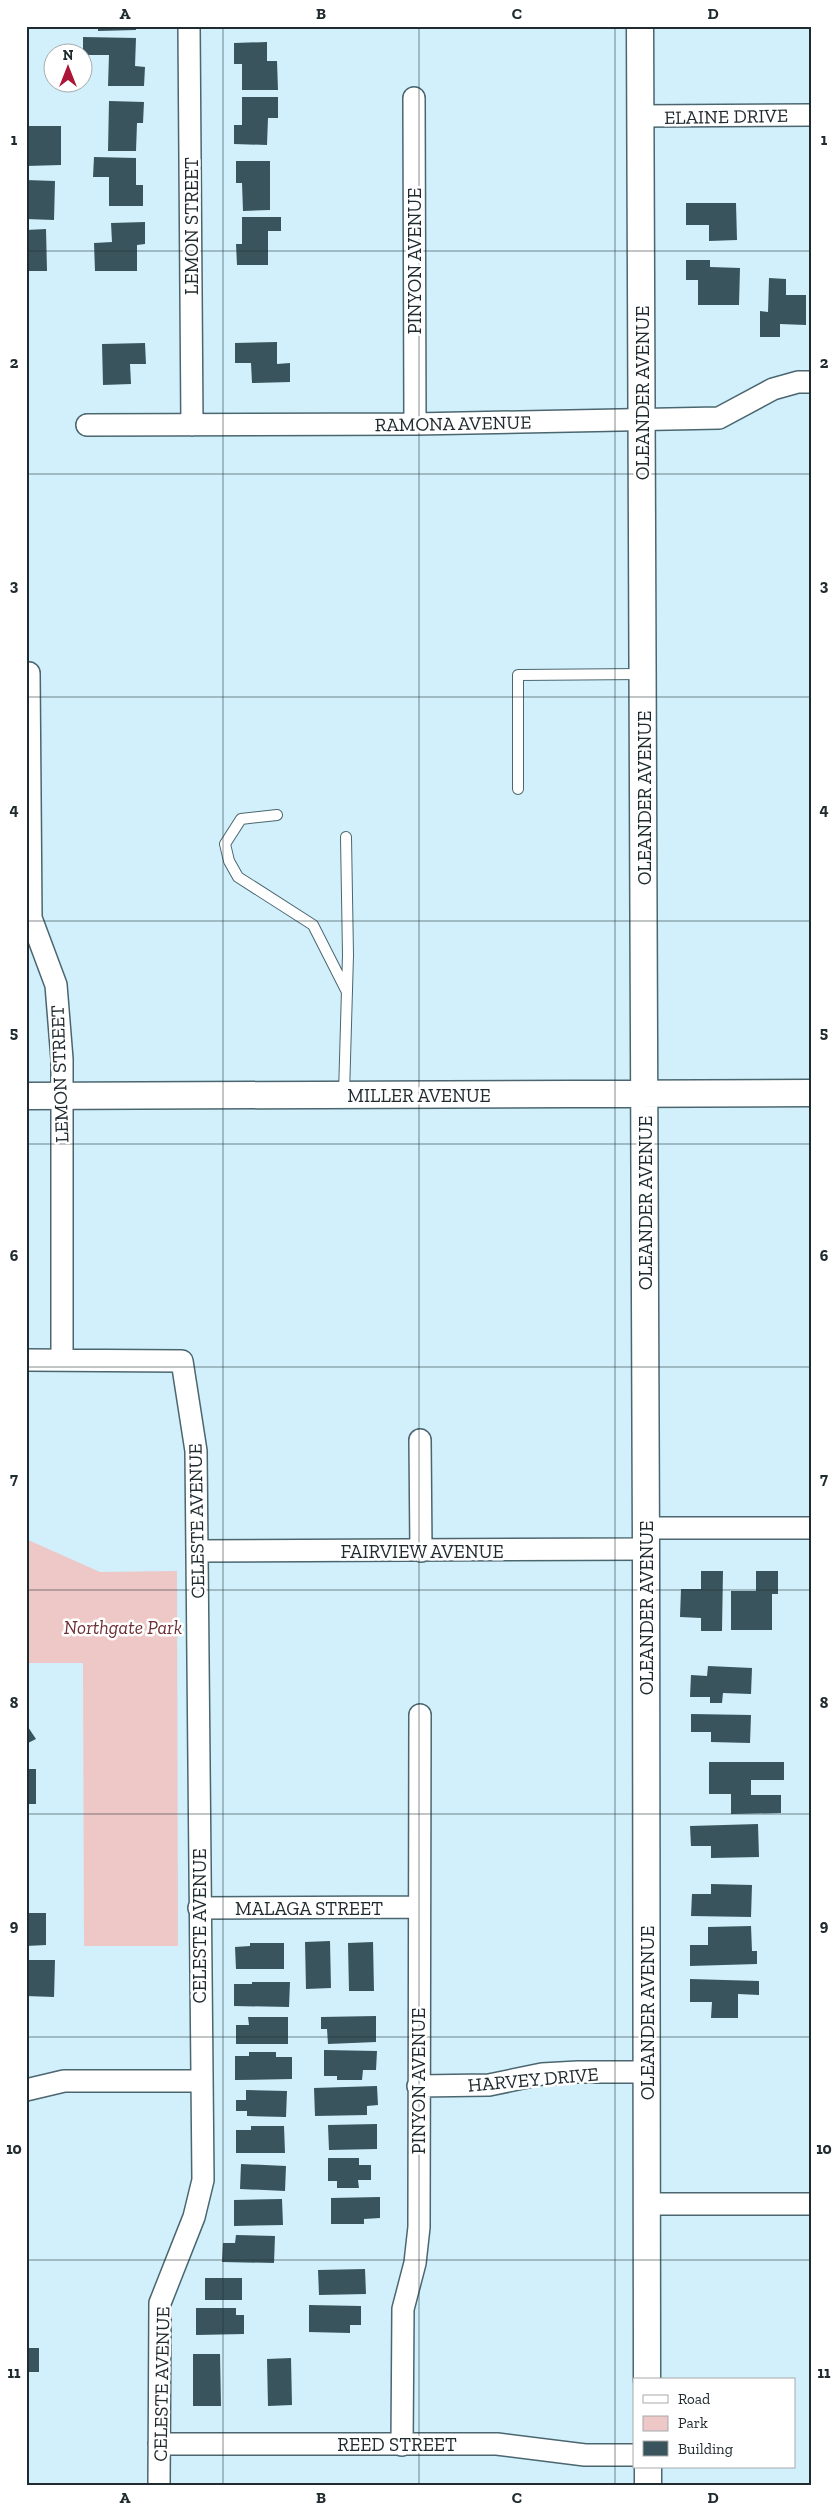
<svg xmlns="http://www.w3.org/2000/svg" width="838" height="2511" font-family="'Zilla Slab',serif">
<rect width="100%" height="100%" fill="#d1f0fb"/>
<!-- green -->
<path fill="#eec7c7" d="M26 1539 100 1572 177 1571 178 1946H84L83 1663H26Z"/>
<!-- building -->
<path fill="#39545c" d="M98 26H136V30L98 31Z
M83 37 136 38 135 66 145 67 144 86H108L109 55H83Z
M267 42V61H277L278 90H242V64H234V43Z
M242 97H278V118H268L267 145 234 144V125H242Z
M109 101 144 102 143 123H137L136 151H108Z
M26 126H61V165L26 166Z
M94 157 136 158V185H143V206H109V177H93Z
M236 161H270V210L243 211 242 183H236Z
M26 180 55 181 54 220 26 219Z
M686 203H736L737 240 709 241V225H686Z
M242 217H281V231H268V265H237L236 244H242Z
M145 222V244L137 245V271H95L94 243 112 242 111 223Z
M46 229 47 271H26V230Z
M686 260H710V267L740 268 739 305H698V280H686Z
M769 278 786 279V295H806V325L780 324V337H760V311L768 312Z
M277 342V364L290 363V382L252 383 251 363H235V343Z
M145 343 146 364H130L131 384 103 385 102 344Z
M701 1571H723L722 1631H701V1618L680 1617 681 1589H701Z
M756 1571H778V1594H772V1630H731V1591H756Z
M708 1666 752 1668 751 1694 723 1693 722 1703H710V1697H690L691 1675 707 1676Z
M691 1714 751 1715 750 1743 711 1742V1732H691Z
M26 1724 36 1739 26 1744Z
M709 1762H784V1780H751V1795H781V1813L731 1814V1794H709Z
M26 1769H36V1804H26Z
M758 1824 759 1857 711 1858V1846H691L690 1826Z
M26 1868H28L29 1902H26Z
M711 1884 752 1885 751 1917 691 1916 692 1894H711Z
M26 1913H46V1945L26 1946Z
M751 1926 752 1951H757V1964L690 1966V1945H708V1927Z
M330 1941 331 1988 306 1989 305 1942Z
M373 1942 374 1991H349L348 1943Z
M250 1943H284V1969H236L235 1947 250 1946Z
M26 1960H55L54 1997 26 1996Z
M690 1979 759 1981V1995L738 1994V2018H711L712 2002H690Z
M252 1982H290L289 2007 234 2006V1984H252Z
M376 2016V2042L328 2044 327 2029H321V2017Z
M248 2017H288V2044H236V2025H249Z
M324 2050 377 2051 376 2070H363L362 2080H337V2076H324Z
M249 2052H276V2057H292V2079L235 2080V2056H249Z
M377 2086 378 2105 367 2106V2115L315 2116 314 2088Z
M246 2090 287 2091 286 2117 247 2116V2111H236V2100H246Z
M377 2124V2149L329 2150 328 2125Z
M251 2126H284L285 2153H236V2130H251Z
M328 2158H359V2165H371V2180H358L359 2188H337V2181H328Z
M241 2164 286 2166 285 2191 240 2189Z
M380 2197V2218L364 2219V2224H331V2198Z
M282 2199 283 2225 234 2226V2200Z
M236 2235 275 2236 274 2263 222 2262 223 2243H235Z
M365 2269 366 2294 319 2295 318 2270Z
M205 2278H242V2300H205Z
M309 2305 361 2306V2325H350V2333L309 2332Z
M196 2308H236V2315H244V2334L196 2335Z
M26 2348H39V2372H26Z
M193 2354H220L221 2406H193Z
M291 2358 292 2405 268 2406 267 2359Z"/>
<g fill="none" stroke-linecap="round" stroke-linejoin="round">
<!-- service casing -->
<g stroke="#4b666f" stroke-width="12">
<path id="service" d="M518 789V675L642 674
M277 815 241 819 225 844 229 861 238 877 313 925 347 992
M344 1094 348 955 346 837"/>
</g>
<!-- minor casing -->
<g stroke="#4b666f" stroke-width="24">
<path id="minor" d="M189 26 192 425
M414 98 415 424
M640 116 812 115
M87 425 415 424 719 418 773 389 798 382H812
M29 673 31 918 56 985 62 1059V1360
M26 1360 182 1361 196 1451 203 2180 194 2217 160 2303 159 2485
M420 1440 421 1551
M646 1528H812
M197 1551 646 1549
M199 1908 419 1907
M418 2086 489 2085 542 2074 578 2072H648
M26 2090 64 2081H200
M647 2204H812
M159 2444H497L585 2455H634
M402 2445 403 2309 415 2263 419 2227 420 1715"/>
</g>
<!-- tertiary casing -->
<g stroke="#4b666f" stroke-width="29">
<path id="tertiary" d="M640 26 646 1549 647 2380
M26 1096 812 1093
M648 2467V2485"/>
</g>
<!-- service -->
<use href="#service" stroke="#fff" stroke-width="10"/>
<!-- minor -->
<use href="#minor" stroke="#fff" stroke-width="21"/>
<!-- tertiary -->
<use href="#tertiary" stroke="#fff" stroke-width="26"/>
</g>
<!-- grid -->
<path fill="none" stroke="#202b2f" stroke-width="1" stroke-opacity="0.55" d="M223 26V2485M419 26V2485M615 26V2485M26 251H812M26 474H812M26 697H812M26 921H812M26 1144H812M26 1367H812M26 1590H812M26 1814H812M26 2037H812M26 2260H812"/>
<g text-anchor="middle" stroke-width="5" stroke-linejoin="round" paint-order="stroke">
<!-- street labels -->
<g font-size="19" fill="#202b2f" stroke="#fff">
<text transform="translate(726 116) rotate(-1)" y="7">ELAINE DRIVE</text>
<text transform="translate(191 226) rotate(-90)" y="7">LEMON STREET</text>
<text transform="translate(414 261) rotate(-90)" y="7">PINYON AVENUE</text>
<text transform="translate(642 393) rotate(-90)" y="7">OLEANDER AVENUE</text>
<text transform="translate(453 423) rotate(-1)" y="7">RAMONA AVENUE</text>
<text transform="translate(644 798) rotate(-90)" y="7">OLEANDER AVENUE</text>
<text transform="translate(59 1074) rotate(-92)" y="7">LEMON STREET</text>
<text x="419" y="1102">MILLER AVENUE</text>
<text transform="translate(645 1203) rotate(-90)" y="7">OLEANDER AVENUE</text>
<text transform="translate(196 1521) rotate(-91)" y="7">CELESTE AVENUE</text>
<text x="422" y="1558">FAIRVIEW AVENUE</text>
<text transform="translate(646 1608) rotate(-90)" y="7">OLEANDER AVENUE</text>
<text x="309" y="1915">MALAGA STREET</text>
<text transform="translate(199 1926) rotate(-90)" y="7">CELESTE AVENUE</text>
<text transform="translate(647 2013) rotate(-90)" y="7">OLEANDER AVENUE</text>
<text transform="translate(533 2079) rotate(-5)" y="7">HARVEY DRIVE</text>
<text transform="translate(418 2081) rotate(-90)" y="7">PINYON AVENUE</text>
<text transform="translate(161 2384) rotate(-89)" y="7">CELESTE AVENUE</text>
<text x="397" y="2451">REED STREET</text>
</g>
<!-- park labels -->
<g font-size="19" font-style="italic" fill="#6d2f34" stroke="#fff">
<text x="123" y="1634">Northgate Park</text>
</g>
</g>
<!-- border -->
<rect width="838" height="2511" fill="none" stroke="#ffffff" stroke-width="55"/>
<!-- legend -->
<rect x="633" y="2378" width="162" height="90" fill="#ffffff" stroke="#a6aaac"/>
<rect x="643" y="2395" width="25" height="8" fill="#ffffff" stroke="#a6aaac"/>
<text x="678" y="2404" font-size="15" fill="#202b2f">Road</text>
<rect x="643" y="2416" width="25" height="15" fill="#eec7c7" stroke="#a6aaac"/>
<text x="678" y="2428" font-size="15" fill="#202b2f">Park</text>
<rect x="643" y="2441" width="25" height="15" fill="#39545c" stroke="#a6aaac"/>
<text x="678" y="2454" font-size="15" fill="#202b2f">Building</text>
<!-- north arrow -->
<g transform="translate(68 68)"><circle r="24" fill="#ffffff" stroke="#a6aaac"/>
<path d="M0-4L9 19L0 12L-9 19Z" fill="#ac1737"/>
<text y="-8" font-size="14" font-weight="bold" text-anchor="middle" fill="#202b2f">N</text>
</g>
<rect x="28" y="28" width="782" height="2456" fill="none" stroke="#202b2f" stroke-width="2"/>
<g font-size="16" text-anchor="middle" font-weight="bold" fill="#202b2f">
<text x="125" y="19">A</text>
<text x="321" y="19">B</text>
<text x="517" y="19">C</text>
<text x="713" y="19">D</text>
<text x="14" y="145">1</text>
<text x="824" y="145">1</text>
<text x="14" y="368">2</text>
<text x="824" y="368">2</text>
<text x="14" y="591">3</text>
<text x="824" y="591">3</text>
<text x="14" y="815">4</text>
<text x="824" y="815">4</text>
<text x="14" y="1038">5</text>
<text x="824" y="1038">5</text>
<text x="14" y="1261">6</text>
<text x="824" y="1261">6</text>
<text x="14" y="1484">7</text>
<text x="824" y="1484">7</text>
<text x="14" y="1708">8</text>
<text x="824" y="1708">8</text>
<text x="14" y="1931">9</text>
<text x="824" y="1931">9</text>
<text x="14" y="2154">10</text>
<text x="824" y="2154">10</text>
<text x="14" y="2378">11</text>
<text x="824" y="2378">11</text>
<text x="125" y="2503">A</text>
<text x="321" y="2503">B</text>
<text x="517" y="2503">C</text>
<text x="713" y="2503">D</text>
</g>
</svg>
